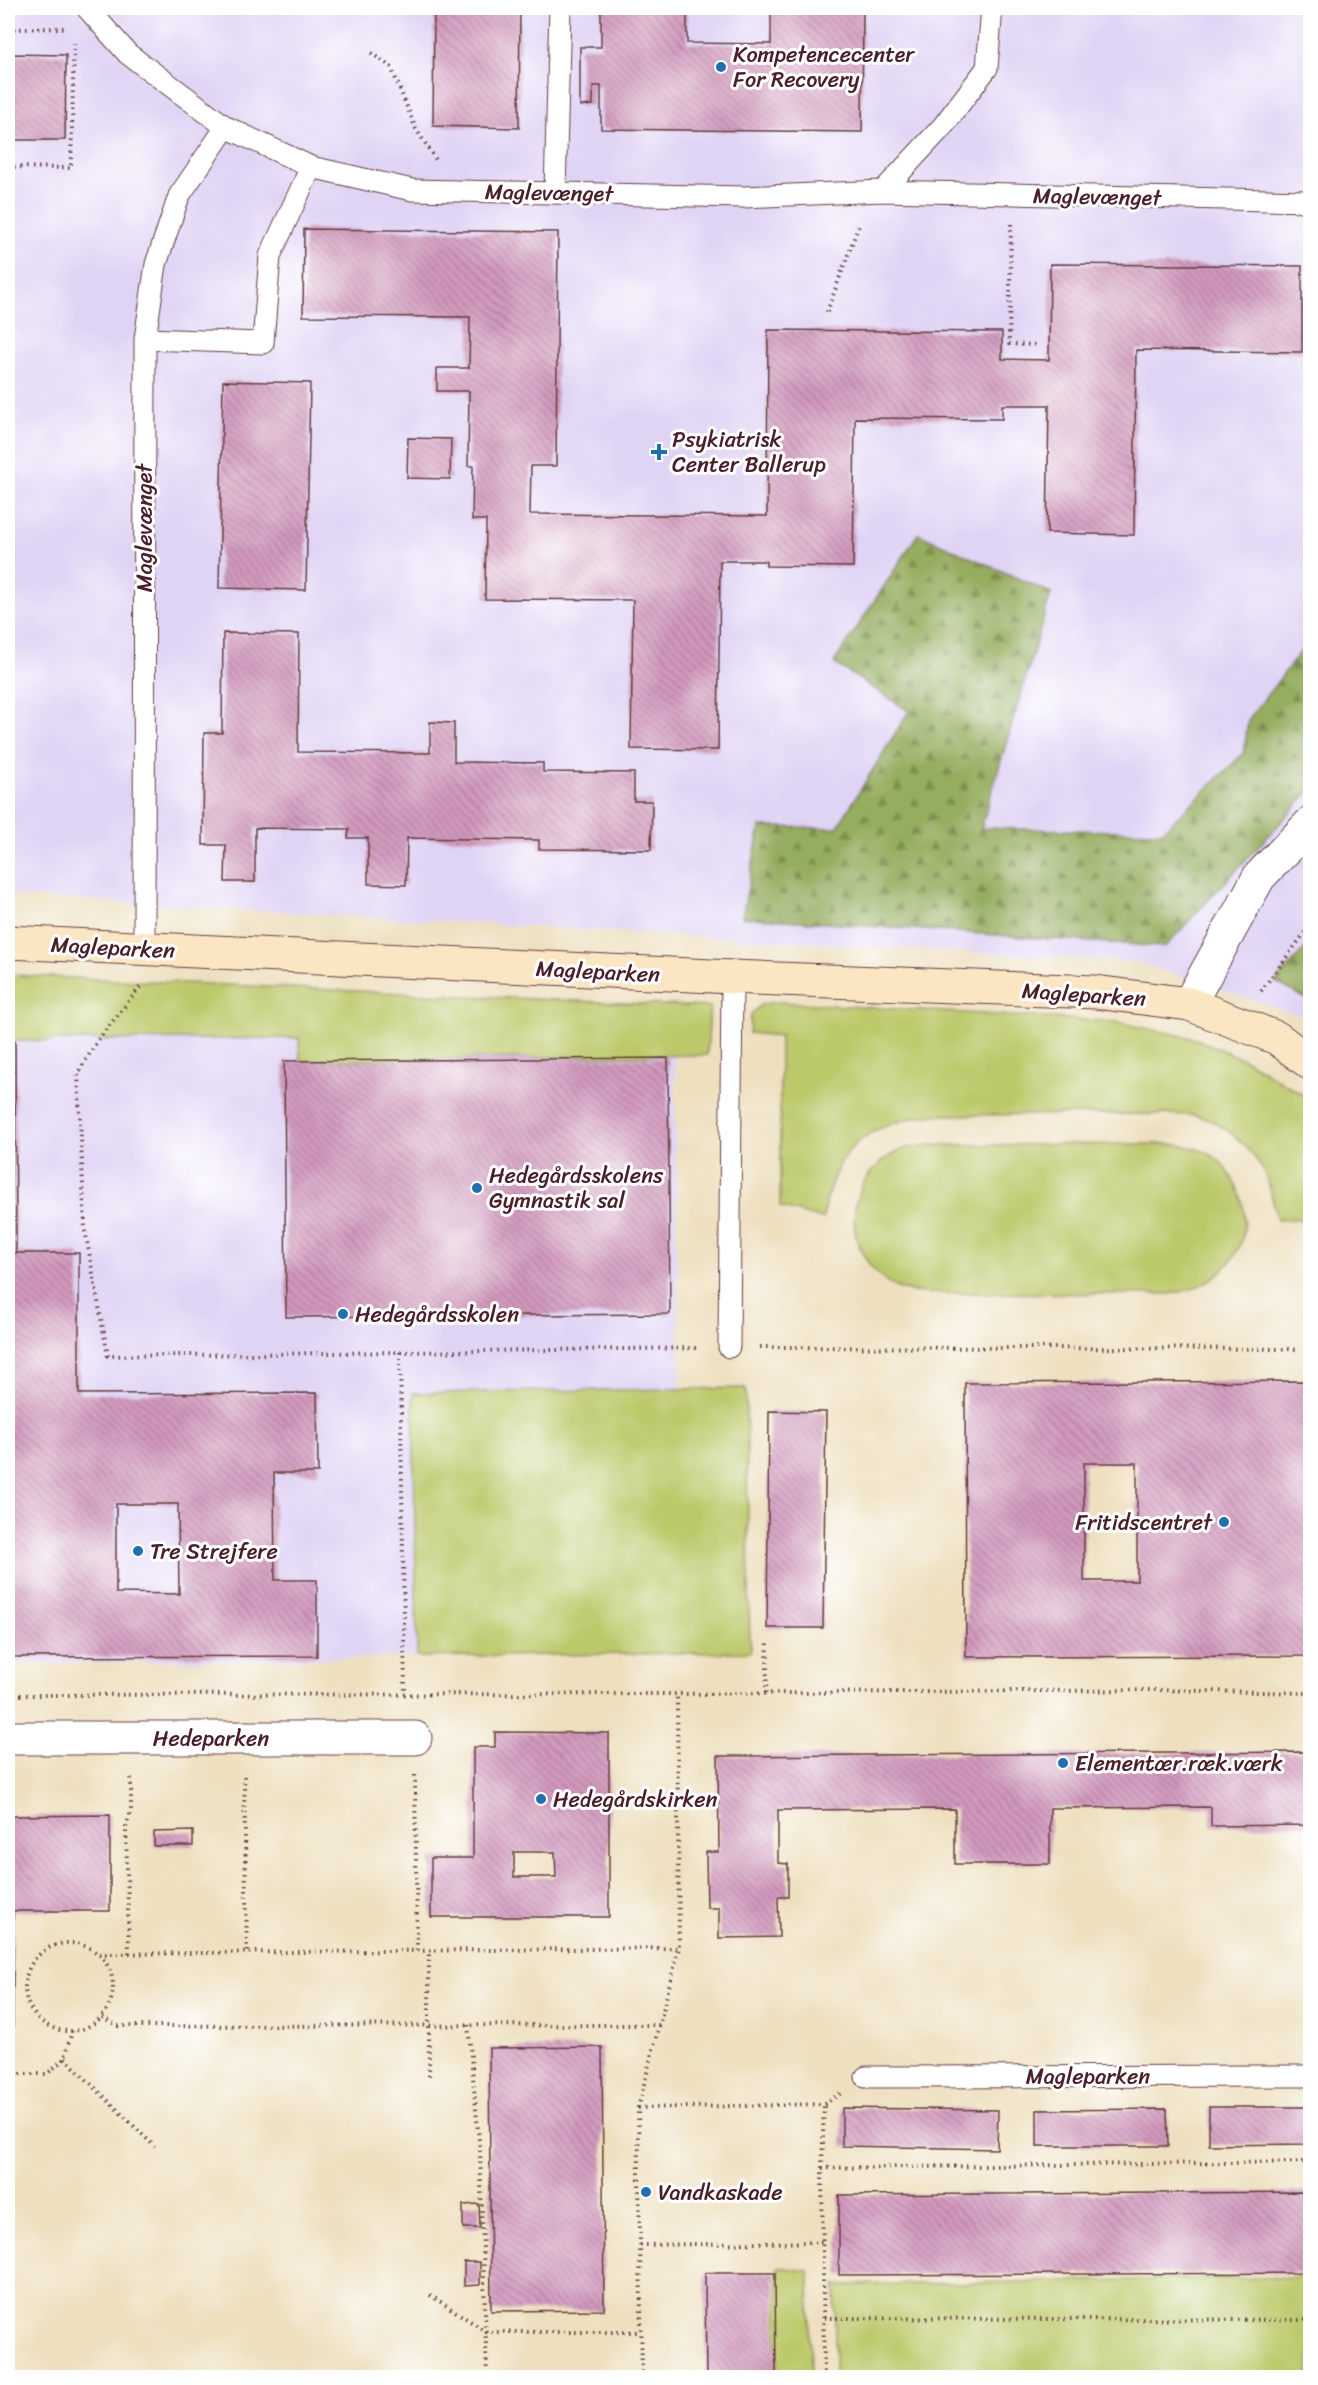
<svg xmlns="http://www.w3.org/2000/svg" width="1318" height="2385" font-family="Sriracha,sans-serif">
<defs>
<pattern id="forest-firs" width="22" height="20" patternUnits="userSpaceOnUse" patternTransform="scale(1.5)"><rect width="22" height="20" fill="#95ad5f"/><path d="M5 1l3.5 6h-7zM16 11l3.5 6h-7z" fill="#7c8c4f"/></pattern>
<pattern id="building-back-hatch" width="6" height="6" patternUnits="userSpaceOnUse" patternTransform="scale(1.5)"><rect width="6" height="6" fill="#d299bd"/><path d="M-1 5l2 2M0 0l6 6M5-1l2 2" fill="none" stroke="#ac7c9a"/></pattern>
</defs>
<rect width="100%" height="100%" fill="#fff"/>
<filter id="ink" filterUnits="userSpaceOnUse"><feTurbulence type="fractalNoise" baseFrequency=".0167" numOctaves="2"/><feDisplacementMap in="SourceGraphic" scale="12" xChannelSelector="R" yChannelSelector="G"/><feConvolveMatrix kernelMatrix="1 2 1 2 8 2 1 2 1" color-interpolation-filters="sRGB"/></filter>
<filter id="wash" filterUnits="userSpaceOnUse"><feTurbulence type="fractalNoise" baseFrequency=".008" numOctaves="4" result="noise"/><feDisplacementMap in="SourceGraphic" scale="24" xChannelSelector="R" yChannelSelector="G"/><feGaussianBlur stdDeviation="1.35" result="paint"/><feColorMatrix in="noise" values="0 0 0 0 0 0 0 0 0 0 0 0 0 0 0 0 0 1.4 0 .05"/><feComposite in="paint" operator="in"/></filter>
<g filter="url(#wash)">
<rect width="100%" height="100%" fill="#eee0bf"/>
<!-- built -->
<path fill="#e0d4f4" d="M8 8H1310V1019L1137 962 8 896Z
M299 1038 300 1061 675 1055 676 1239 681 1389 413 1393 417 1657 8 1664V1041Z"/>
<!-- grass -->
<path fill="#bcc96b" stroke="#83744b" stroke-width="1.5" d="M8 975 710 1007 707 1055 300 1061 299 1038 8 1041Z
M780 1002 1117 1022 1196 1039 1246 1060 1310 1099V1218L1277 1220C1269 1179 1264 1160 1231 1133 1222 1126 1209 1119 1198 1116 1189 1114 1179 1115 1170 1114L928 1115C860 1126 833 1151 823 1219L780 1207V1036L749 1033 751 1014 762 1004Z
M1171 1144C1185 1146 1198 1147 1211 1155 1222 1161 1228 1171 1234 1182 1264 1236 1227 1287 1169 1294L928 1293C919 1292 905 1292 896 1287 839 1256 840 1177 901 1150 908 1146 920 1147 928 1145Z
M746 1388 750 1652 417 1657 413 1393Z
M778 2267 809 2271 811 2377H777Z
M1310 2277V2377H835V2285Z"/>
<!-- forest -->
<path fill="url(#forest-firs)" stroke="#706645" stroke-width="1.5" d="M918 534 1051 593 981 828 1162 832 1244 753 1248 720 1310 640V791L1165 947 742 917 760 827 837 828 909 711 834 663Z
M1310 943V1001L1275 982Z"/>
<g id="blocks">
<!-- building -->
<path fill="url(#building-back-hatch)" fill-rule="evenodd" d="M434 8H520L519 128 433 126Z
M601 8H687V43L771 44V8H863L862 132 601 129V86H593V105L580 106V47H601Z
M8 54 66 55 65 140H8Z
M304 229 558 232 556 466H531L530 514 767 516 768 330 1002 332V359L1049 360 1050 264 1302 266V352L1136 350 1134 535 1047 533 1049 405H1002V419L855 418 853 567 766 566V561H720L718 750 631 749 633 600 485 599 486 520H472L473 466H468L469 391H437V368H469L470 317 303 316Z
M223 381 310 383 306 590 219 588Z
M408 438 451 439 450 479 407 478Z
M223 633 299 634 298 752 430 753V722L454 723V762L543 763V772L634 773V801H652L651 850 539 849V840L407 838 406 885 368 884V838H348L349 829 255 828V882H225L226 845H203L204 733H222Z
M8 1041H15L16 1253H79V1394L317 1393 318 1473H274L275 1580H317V1656L8 1657ZM116 1504H178L179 1594 116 1593Z
M668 1058 670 1314 286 1317 284 1061Z
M1310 1381V1656L966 1657 965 1383ZM1084 1463H1137V1581H1084Z
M769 1411 826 1412 823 1628H767Z
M495 1732 609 1733V1917H431V1858H473V1747H495ZM514 1852H555L556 1877H514Z
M1310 1752V1825L1211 1826V1807L1050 1808V1864H955V1809L778 1810V1863L788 1864V1897H778L779 1937 719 1938V1908H707L706 1852H719L718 1756Z
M110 1815V1911H13V2036H8V1816Z
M193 1831V1846H154V1832Z
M602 2047 604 2310 491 2311 489 2048Z
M1209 2107H1310V2144L1209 2145Z
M842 2108 998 2110 997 2149 842 2146Z
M1167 2109 1168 2146H1037V2110Z
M1310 2192V2273L839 2275V2195Z
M479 2204 480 2228H463V2205Z
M464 2262H480V2285L464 2286Z
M705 2273H775L776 2378H706Z"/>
</g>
</g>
<g filter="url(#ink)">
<use href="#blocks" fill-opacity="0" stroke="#633c41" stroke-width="1.5"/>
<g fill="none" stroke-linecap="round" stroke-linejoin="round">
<!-- lane casing -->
<g stroke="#633c41" stroke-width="23">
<path id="lane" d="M87 8 128 54 226 127 311 167 412 190 744 197 883 191 1310 201
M883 191 943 126 987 68 992 8
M555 192 560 8
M145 339 263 343 270 256 311 167
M144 949 145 339 156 264 179 196 226 127
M729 1347 732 977
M866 2077 1310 2076"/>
</g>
<!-- street casing -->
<g stroke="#633c41" stroke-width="35">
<path id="street" d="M1189 1004 1259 877 1310 824
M8 1738H415"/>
</g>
<!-- secondary casing -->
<g stroke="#633c41" stroke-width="35">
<path id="secondary" d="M8 942 732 977 1095 992 1189 1004 1277 1038 1310 1063"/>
</g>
<!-- path -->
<path stroke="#633c41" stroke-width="4" stroke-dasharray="1.5 4.5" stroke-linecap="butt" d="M8 29 64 28
M371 53 391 67 416 129 436 160
M8 167 71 168 74 41
M1011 224 1009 344 1038 345
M827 312 860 222
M140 987 98 1040 78 1073 85 1230 108 1356 699 1348
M1261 991 1310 926
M760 1347 1300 1349
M400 1352 405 1693
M766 1693 768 1641
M8 1695 677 1694 1154 1690 1310 1693
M415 1775 417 1951
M244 1776 247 1953
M25 1987a44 44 0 1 1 88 0a44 44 0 1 1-88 0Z
M129 1953 126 1827 131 1812V1775
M99 1954 679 1948
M102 2017 118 2026 659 2025
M468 2025 480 2151 487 2378
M65 2058 155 2147
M8 2074H47L65 2058 72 2031
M429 2076V1951
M638 2108 824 2104 841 2093
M822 2168 1310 2162
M640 2245 823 2242
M430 2295 487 2332H641
M824 2318 1310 2320
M642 2378 638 2108 679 1948 677 1694
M824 2378 822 2168 824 2104"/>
<!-- lane -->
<use href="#lane" stroke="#fff" stroke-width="21"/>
<!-- street -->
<use href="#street" stroke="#fff" stroke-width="33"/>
<!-- secondary -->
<use href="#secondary" stroke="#fbe6c4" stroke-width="33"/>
</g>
</g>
<!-- markers -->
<g fill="#1f6fb2" stroke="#fff" stroke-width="2">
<circle cx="721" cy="67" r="6"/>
<path d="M656 443h6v6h6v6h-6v6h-6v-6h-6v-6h6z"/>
<circle cx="477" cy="1188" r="6"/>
<circle cx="343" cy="1314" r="6"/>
<circle cx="1224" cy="1522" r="6"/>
<circle cx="138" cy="1551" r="6"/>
<circle cx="1063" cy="1763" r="6"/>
<circle cx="541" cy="1799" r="6"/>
<circle cx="646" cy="2192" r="6"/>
</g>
<g text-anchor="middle" stroke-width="6" stroke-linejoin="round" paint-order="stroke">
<!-- poi labels -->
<g font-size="22" fill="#4a1f2b" stroke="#fff" text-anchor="start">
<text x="733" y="62">Kompetencecenter<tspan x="733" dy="25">For Recovery</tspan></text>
<text x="672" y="447">Psykiatrisk<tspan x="672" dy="25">Center Ballerup</tspan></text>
<text x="489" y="1183">Hedegårdsskolens<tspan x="489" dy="25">Gymnastik sal</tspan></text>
<text x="355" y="1322">Hedegårdsskolen</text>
<text x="1212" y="1530" text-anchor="end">Fritidscentret</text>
<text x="150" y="1559">Tre Strejfere</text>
<text x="1075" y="1771">Elementær.ræk.værk</text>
<text x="553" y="1807">Hedegårdskirken</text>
<text x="658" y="2200">Vandkaskade</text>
</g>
<!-- street labels -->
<g font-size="22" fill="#4a1f2b" stroke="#fff">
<text transform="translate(549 192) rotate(1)" y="8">Maglevænget</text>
<text transform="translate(1097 196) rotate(1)" y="8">Maglevænget</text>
<text transform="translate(144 528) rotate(-90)" y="8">Maglevænget</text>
<text transform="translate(113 947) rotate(3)" y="8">Magleparken</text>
<text transform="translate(598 971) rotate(3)" y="8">Magleparken</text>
<text transform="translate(1084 994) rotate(4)" y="8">Magleparken</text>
<text x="211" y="1746">Hedeparken</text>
<text x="1088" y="2084">Magleparken</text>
</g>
</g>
<!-- margin -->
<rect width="1318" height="2385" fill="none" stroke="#fff" stroke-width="30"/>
</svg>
